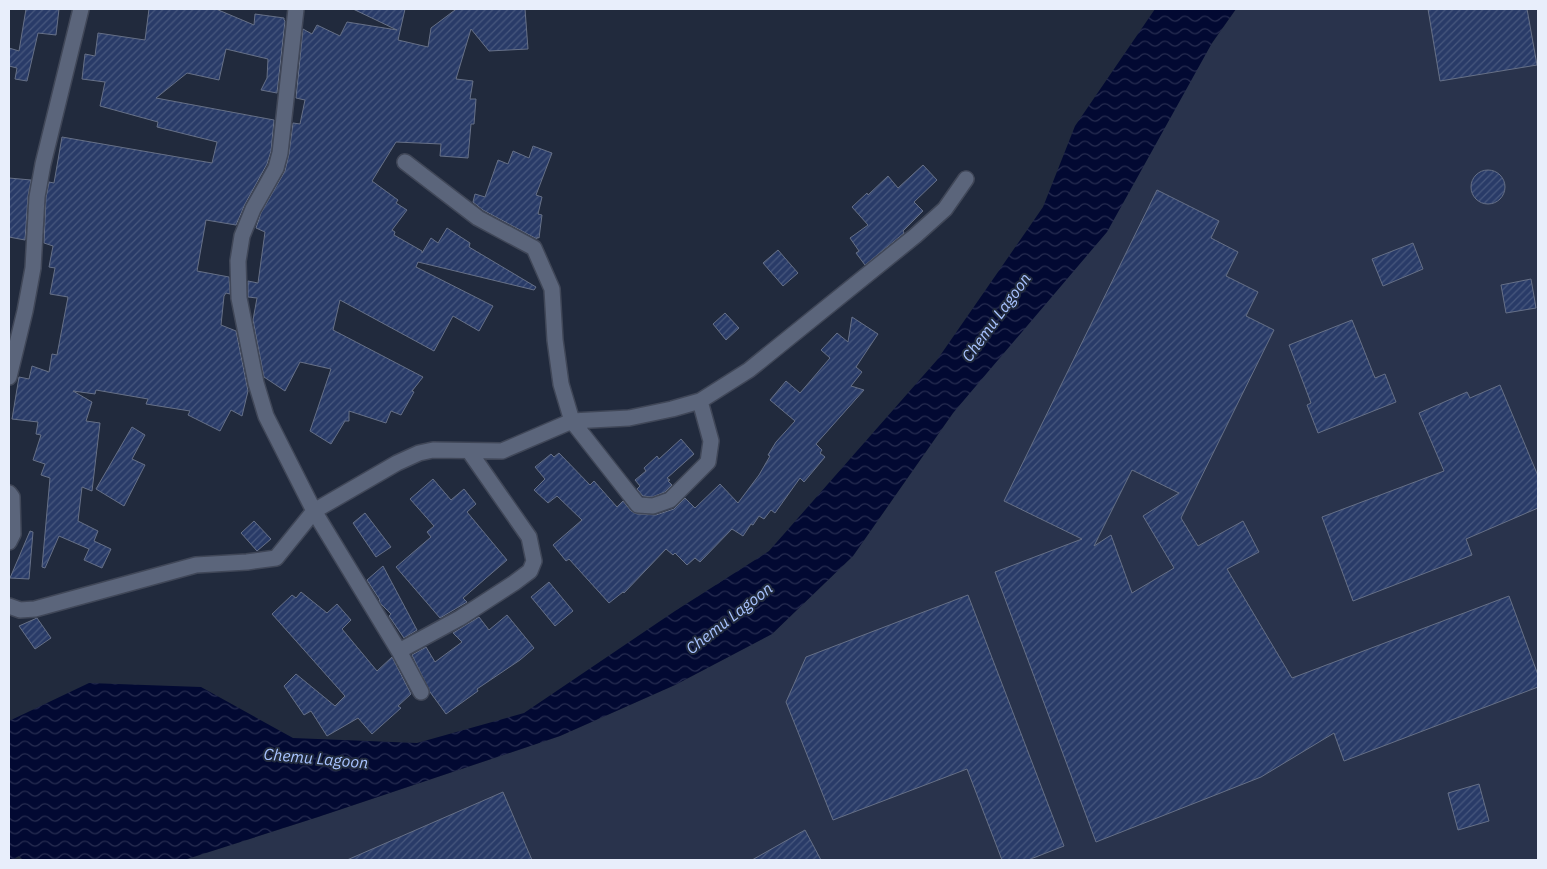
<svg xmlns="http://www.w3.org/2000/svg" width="1547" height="869" font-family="'IBM Plex Sans',sans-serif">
<defs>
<pattern id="water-waves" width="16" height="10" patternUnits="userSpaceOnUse" patternTransform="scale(1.25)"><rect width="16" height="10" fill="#020932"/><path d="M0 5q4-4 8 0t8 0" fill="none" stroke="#272d51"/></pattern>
<pattern id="building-hatch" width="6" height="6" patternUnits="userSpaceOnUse" patternTransform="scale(1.25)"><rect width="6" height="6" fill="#293b68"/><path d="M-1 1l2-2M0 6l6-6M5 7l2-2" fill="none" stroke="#48587e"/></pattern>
</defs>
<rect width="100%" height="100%" fill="#212a3d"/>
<!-- built -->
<path fill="#29334c" d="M1236 9H1538V860H184L318 817 560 736 675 685 772 634 853 556Z"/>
<!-- water -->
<path fill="url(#water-waves)" d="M1155 9H1236L1212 43 1107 232 953 413 853 556 772 634 675 685 560 736 318 817 184 860H23L19 856 12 860H9V721L89 683 201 687 293 738 417 743 524 713 675 611 769 551 937 360 1043 207 1075 126Z"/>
<!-- building -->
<path fill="url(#building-hatch)" stroke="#667087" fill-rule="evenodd" d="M26 9H59L56 35 38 33 27 81 15 79 17 68 9 66V48L19 51Z
M149 9H216L254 25 255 14 284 18V20L285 21 277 93 261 90 267 78 268 59 226 49 219 80 187 73 156 98 274 120 271 151 267 164 245 204 236 225 206 220 197 271 229 277 230 294 226 293 224 296 221 325 236 331 248 391 242 416 231 410 220 431 188 415 190 411 146 404 148 399 96 390 95 394 73 391 92 402 86 421 100 423 92 491 82 487 78 521 98 531 94 541 111 549 102 568 84 560 89 549 59 536 45 568 42 567 50 478 41 475 45 464 33 460 41 435 36 434 38 422 12 419 19 377 29 379 32 366 49 372 52 354 57 355 68 297 50 294 55 268 49 267 53 246 44 243 46 198 49 182 54 183 62 137 212 163 217 142 157 127 158 122 100 106 105 82 82 79 85 54 95 56 98 33 145 40Z
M353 9H405L398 40 428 47 431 28 455 10 454 9H525L528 49 489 51 471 29 456 79 473 81 470 99H476L474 124H471L468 158 440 156 441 144 396 142 372 181 398 200 396 203 407 210 392 230 395 232 394 235 422 251V253L431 238 438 243 447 228 470 243 469 247 536 287 534 290 418 262 416 267 493 306 479 331 453 316 434 351 340 300 333 330 423 377 412 391 414 392 401 415 391 411 386 423 349 411V421H345L331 444 310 431 331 369 300 362 285 391 264 377 253 320 257 298 248 297V281L258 283 265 232 256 228 261 213 285 171 289 154 293 123 300 124 305 100 296 98 303 29 312 34 317 25 340 36 347 22 397 30Z
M1428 9H1527L1537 65 1440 81Z
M533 146 552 153 536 195 542 197 538 214 542 215 539 238 537 237V239L483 210 473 202 475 194 485 197 498 160 508 164 513 151 529 158Z
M923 165 937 180 914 202 923 211 903 231 904 233 865 265 856 253 859 251 850 238 868 225 852 207 867 193 868 195 888 176 898 188Z
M1471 187a17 17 0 1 1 34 0a17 17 0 1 1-34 0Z
M9 178 31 180 28 196 25 240 9 237Z
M1157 190 1219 221 1211 238 1238 252 1226 276 1258 292 1246 316 1274 330 1181 518 1198 546 1243 521 1259 552 1227 569 1292 678 1509 596 1538 675V687L1344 761 1334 733 1261 777 1096 842 995 572 1082 539 1004 501ZM1132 470 1179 493 1143 516 1174 568 1132 593 1111 535 1094 546Z
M1413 243 1423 269 1383 286 1372 259Z
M778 250 798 273 783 286 763 263Z
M1531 279 1536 308 1506 313 1501 285Z
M725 313 739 328 726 340 713 324Z
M852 317 878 334 856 367 862 372 851 386 864 390 816 444 822 450 820 453 825 457 804 482 800 478 775 513 771 510 764 519 759 516 753 525 751 524 743 536 732 529 700 562 695 558 687 565 675 553 673 555 666 549 624 593 623 592 609 603 569 559 566 561 553 545 582 520 557 496 548 503 534 490 545 479 535 467 551 454 554 457 559 453 590 485 594 481 617 507 623 501 631 511 637 514 656 515 674 509 685 498 695 508 720 484 738 503 759 475 770 456 768 455 776 442 795 421 770 400 786 381 800 393 830 358 821 350 837 333 848 342Z
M1352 320 1375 378 1385 374 1396 402 1318 433 1307 405 1311 403 1289 345Z
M1500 385 1538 476V508L1466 539 1472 555 1353 601 1322 517 1444 471 1419 413 1467 392 1470 398Z
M132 427 145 435 132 459 145 465 124 506 96 489Z
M681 439 694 454 667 478 670 480 668 481 672 485 665 492 652 497 643 496 637 489 640 486 635 480 646 471 644 468 657 456 659 459Z
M433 479 451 500 464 489 476 504 467 512 507 560 463 598 467 602 440 618 396 567 431 537 427 532 434 526 410 499Z
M365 513 391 547 376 557 353 523Z
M254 521 271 539 257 551 241 533Z
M30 531 33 532 29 579 10 578Z
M383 566 417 630 404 638 389 616 391 614 381 604 379 601 380 600 367 580Z
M549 582 573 611 555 626 531 597Z
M301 592 327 613 337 604 351 620 342 629 377 671 392 657 411 694 398 706 401 708 372 734 358 718 327 736 311 711 304 715 284 686 296 674 335 706 345 696 272 614 292 595 296 598Z
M968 595 1064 846 1028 860H1002L967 769 833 820 786 702 806 657Z
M507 615 534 648 520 660 477 689 478 691 446 714 430 692 412 655 426 647 435 662 462 642 453 633 479 617 489 630Z
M37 618 51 638 35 649 19 626Z
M1479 784 1489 821 1458 830 1448 793Z
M503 792 532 860H347Z
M805 830 821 860H752Z"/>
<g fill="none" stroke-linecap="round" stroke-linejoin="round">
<!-- street casing -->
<g stroke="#404758" stroke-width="18">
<path id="street" d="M296 9 280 153 276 168 253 209 242 236 238 261 239 298 256 383 266 416 314 511 397 463 419 453 433 450 502 451 572 421 629 418 672 409 700 401 749 370 915 236 945 209 966 179
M405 162 478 218 534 248 552 289 555 340 561 384 572 421 638 505 653 506 670 500 708 462 711 441 700 401
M9 377 25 311 33 268 37 197 43 164 81 9
M9 493 12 497 13 534 9 542
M9 606 20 610 35 609 196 565 247 562 276 558 314 511 399 651 421 692
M399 651 460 618 514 583 530 571 534 561 529 537 469 451"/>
</g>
<!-- street -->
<use href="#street" stroke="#5b657b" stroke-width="15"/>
</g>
<g text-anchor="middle" stroke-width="4" stroke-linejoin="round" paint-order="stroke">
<!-- water labels -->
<g font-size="16" font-style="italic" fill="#a8c3ff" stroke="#212a3d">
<text transform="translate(996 317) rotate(-54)" y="6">Chemu Lagoon</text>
<text transform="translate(729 618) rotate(-38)" y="6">Chemu Lagoon</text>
<text transform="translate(316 758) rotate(5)" y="6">Chemu Lagoon</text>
</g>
</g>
<!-- border -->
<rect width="1547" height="869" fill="none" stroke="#e8eefb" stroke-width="20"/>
</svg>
